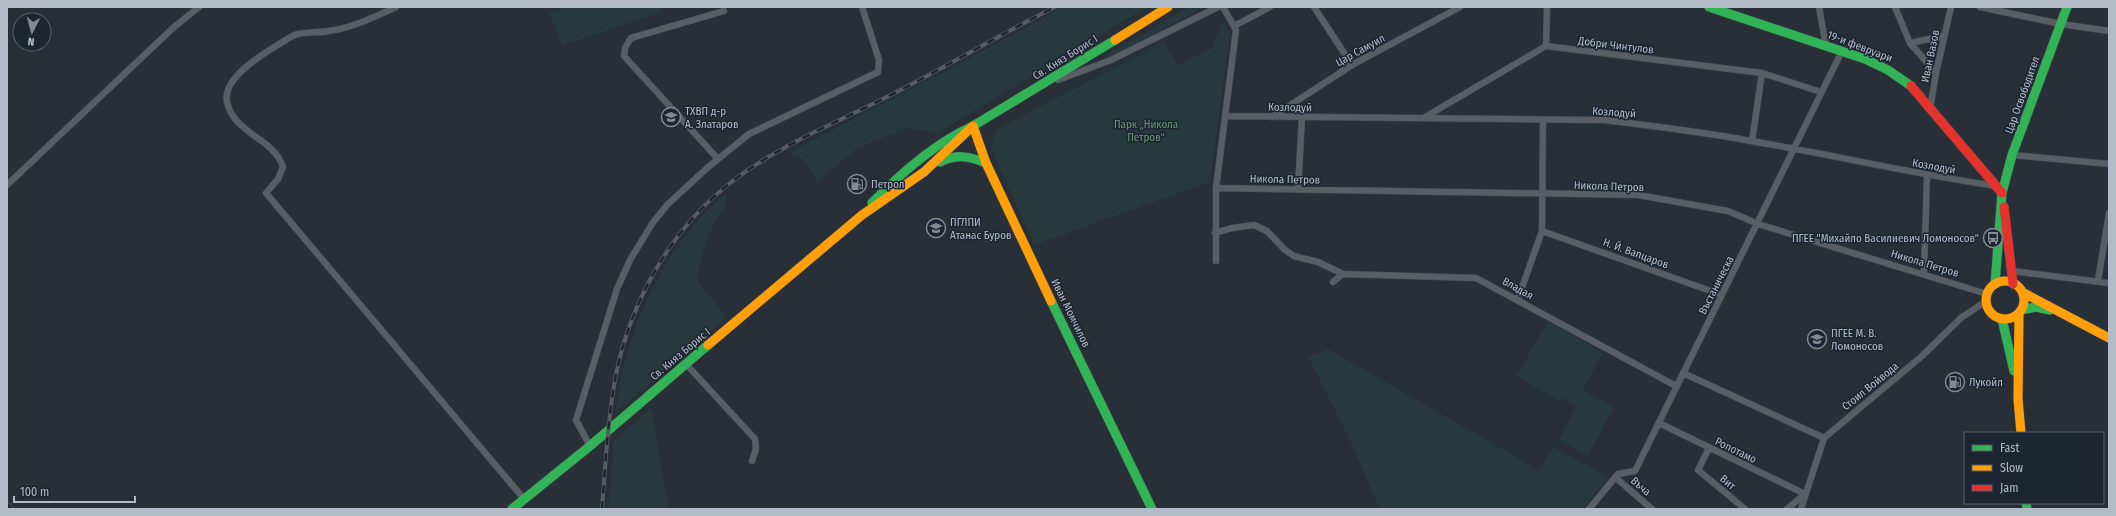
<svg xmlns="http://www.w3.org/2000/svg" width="2116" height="516" font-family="'Fira Sans Condensed',sans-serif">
<rect width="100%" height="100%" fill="#292f36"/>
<!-- green -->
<path fill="#26393c" d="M566 7H660L662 12 562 46 549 13Z
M1063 7H1147L937 133 907 128 856 149 818 182 803 159 791 155 790 152 935 77Z
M1188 7H1204L1110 58 1107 55Z
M1223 20 1230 33 1210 182 1034 245 991 148 995 130 1164 42 1177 65 1212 48Z
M725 193 727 203C708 231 703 247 697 280L727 317 615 414C627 327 659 253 725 193Z
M1548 321 1603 353 1583 390 1614 407 1588 456 1559 440 1576 406 1562 397 1559 401 1516 376Z
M1328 349 1539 470 1553 447 1609 477 1582 509H1380L1345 430 1308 357Z
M651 408 669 509H608L614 440Z"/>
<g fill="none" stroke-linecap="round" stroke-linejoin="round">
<!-- street casing -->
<g stroke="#474b51" stroke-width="7">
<path id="street" d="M396 7C374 17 353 28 328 31 318 33 307 32 298 34 292 35 285 41 279 44 263 54 222 78 227 102 234 134 274 138 283 167L278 179 266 193 524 499
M1314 7 1352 65
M1819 7 1826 46
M1895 7 1910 43 1936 73
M1980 7 2061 24 2109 31
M1234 26 1270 7
M1910 43 1944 36
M1546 46 1547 7
M1058 80 1111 60 1218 7
M1930 109 1936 73 1951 7
M1225 116 1604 120C1654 126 1703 132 1751 141 1833 155 1914 174 1996 186
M1272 117 1352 65 1460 7
M1425 117 1546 46 1762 73 1821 92
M1752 141 1762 73
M2012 155 2109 164
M718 159 624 56 625 48 631 38 724 11
M7 185 174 27 199 7
M1216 188 1638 195 1728 211 1758 224 1987 294
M1298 189 1302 117
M1542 231 1722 295
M1215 233 1232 228 1254 225 1267 231 1284 249 1294 256 1318 262 1343 274
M1216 261V188L1236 30 1223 7
M2012 271 2109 283
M1924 273 1927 176
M2098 281 2109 213
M1333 282 1343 274 1476 278 1676 386
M1518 299 1542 231 1543 120
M686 364 755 439 756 449 752 461
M1683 373 1824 438
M1659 423 1805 494 1787 509
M590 446 576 420 617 289 630 260 652 224 667 205 707 168 749 134 878 72 879 60 862 7
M1709 448 1698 470 1745 509
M1616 478 1652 509
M1589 509 1618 474 1635 471 1842 51
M1801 509 1824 438 1922 356 1962 317 1985 302"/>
</g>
<!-- fast casing -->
<g stroke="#474b51" stroke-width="10">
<path id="fast" d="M1709 7 1865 59 1888 70 1911 86
M940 162C956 154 969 156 986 163
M872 203C901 173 935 143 973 126L1115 40
M1995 284 2002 193 2012 155 2067 7
M1051 301 1152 509
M2021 310 2036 307 2050 310
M2002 319 2014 371
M2026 503 2027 509
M512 509 590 446 708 345"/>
</g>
<!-- slow casing -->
<g stroke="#474b51" stroke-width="10">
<path id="slow" d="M1115 40 1168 7
M973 126 986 163 1051 301
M1986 300a19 19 0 1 1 38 0a19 19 0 1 1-38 0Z
M2022 292 2109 338
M2019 313 2018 399 2021 433
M708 345 862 215 924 172 973 126"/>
</g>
<!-- jam casing -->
<g stroke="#474b51" stroke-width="10">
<path id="jam" d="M1911 86 2002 193
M2004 207 2013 284"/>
</g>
<!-- street -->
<use href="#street" stroke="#595d64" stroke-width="6"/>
<!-- fast -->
<use href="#fast" stroke="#30b455" stroke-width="9"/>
<!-- slow -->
<use href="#slow" stroke="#ff9f0a" stroke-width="9"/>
<!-- jam -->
<use href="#jam" stroke="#e5322d" stroke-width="9"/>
<!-- rail casing -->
<g stroke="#575c62" stroke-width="4">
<path id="rail" d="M7 504 12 509
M602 509C605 470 607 431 613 392 625 310 668 230 734 180 779 146 833 124 883 99 941 70 997 36 1055 7"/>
</g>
<!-- rail -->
<use href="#rail" stroke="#1c2531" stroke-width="2.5" stroke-dasharray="8" stroke-linecap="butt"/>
</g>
<!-- icons -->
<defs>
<g id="school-ring" transform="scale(1)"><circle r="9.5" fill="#1c2531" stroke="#838a95" stroke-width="1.5"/><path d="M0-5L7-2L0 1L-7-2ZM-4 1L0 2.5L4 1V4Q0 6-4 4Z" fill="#838a95"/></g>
<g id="fuel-ring" transform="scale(1)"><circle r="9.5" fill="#1c2531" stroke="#838a95" stroke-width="1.5"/><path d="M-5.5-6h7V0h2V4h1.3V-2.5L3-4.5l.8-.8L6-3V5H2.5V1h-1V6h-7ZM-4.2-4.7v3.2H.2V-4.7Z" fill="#838a95"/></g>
<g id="bus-ring" transform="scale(1)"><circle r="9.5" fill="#1c2531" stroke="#838a95" stroke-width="1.5"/><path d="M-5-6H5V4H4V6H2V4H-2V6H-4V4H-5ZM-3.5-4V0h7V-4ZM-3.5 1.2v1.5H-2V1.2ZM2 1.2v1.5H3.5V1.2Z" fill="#838a95"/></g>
</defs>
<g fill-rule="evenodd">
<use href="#school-ring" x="671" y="117"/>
<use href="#fuel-ring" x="857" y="184"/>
<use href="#school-ring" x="936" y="228"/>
<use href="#bus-ring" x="1993" y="238"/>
<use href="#school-ring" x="1817" y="339"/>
<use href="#fuel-ring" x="1955" y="382"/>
</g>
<g text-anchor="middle" stroke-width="3" stroke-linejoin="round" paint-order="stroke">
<!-- street labels -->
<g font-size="11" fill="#b3bbc8" stroke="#1c2531">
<text transform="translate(1616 45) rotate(7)" y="4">Добри Чинтулов</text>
<text transform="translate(1860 46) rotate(21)" y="4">19-и февруари</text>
<text transform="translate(1360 50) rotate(-29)" y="4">Цар Самуил</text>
<text transform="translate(1930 56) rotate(-78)" y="4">Иван Вазов</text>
<text transform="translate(1065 57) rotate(-32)" y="4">Св. Княз Борис I</text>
<text transform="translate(2022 95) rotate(-70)" y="4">Цар Освободител</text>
<text transform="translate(1290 107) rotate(1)" y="4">Козлодуй</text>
<text transform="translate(1614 112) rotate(4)" y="4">Козлодуй</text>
<text transform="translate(1934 166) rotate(10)" y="4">Козлодуй</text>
<text transform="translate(1285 179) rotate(1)" y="4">Никола Петров</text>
<text transform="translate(1609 186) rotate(2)" y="4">Никола Петров</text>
<text transform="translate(1636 253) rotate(20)" y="4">Н. Й. Вапцаров</text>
<text transform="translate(1925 263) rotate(17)" y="4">Никола Петров</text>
<text transform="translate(1716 285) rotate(-63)" y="4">Въстаническа</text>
<text transform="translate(1518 288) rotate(29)" y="4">Владая</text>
<text transform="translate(1071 313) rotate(64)" y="4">Иван Момчилов</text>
<text transform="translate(680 354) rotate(-40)" y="4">Св. Княз Борис I</text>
<text transform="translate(1870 386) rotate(-39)" y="4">Стоил Войвода</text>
<text transform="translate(1736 450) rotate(26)" y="4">Ропотамо</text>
<text transform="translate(1728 482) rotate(40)" y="4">Вит</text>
<text transform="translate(1641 486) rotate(41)" y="4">Въча</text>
</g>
<!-- poi labels -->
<g font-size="11" fill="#b3bbc8" stroke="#1c2531" text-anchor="start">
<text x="685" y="115">ТХВП д-р<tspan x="685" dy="13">А. Златаров</tspan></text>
<text x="871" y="188">Петрол</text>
<text x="950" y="226">ПГЛПИ<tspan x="950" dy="13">Атанас Буров</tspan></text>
<text x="1979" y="242" text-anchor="end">ПГЕЕ "Михайло Василиевич Ломоносов"</text>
<text x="1831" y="337">ПГЕЕ М. В.<tspan x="1831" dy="13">Ломоносов</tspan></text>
<text x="1969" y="386">Лукойл</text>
</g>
<!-- park labels -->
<g font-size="11" fill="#6a9875" stroke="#1c2531">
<text x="1146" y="128">Парк „Никола<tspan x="1146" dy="13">Петров“</tspan></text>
</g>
</g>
<!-- border -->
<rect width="2116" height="516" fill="none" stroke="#b3bbc8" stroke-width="16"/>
<!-- legend -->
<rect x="1964" y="432" width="140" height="72" fill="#1c2531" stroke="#58616d"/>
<rect x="1972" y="445" width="20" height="6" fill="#30b455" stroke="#58616d"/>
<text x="2000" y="452" font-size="12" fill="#b3bbc8">Fast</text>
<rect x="1972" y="465" width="20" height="6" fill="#ff9f0a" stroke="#58616d"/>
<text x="2000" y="472" font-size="12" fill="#b3bbc8">Slow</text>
<rect x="1972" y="485" width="20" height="6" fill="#e5322d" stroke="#58616d"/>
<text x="2000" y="492" font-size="12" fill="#b3bbc8">Jam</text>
<!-- north arrow -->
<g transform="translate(32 32) rotate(186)"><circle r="19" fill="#1c2531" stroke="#58616d"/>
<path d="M0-3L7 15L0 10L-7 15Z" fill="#838a95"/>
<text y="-6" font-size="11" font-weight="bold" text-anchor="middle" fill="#b3bbc8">N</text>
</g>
<!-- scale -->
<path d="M14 496v6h121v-6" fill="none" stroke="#b3bbc8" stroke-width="2"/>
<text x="20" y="496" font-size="12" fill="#b3bbc8" stroke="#1c2531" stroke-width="3" paint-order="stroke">100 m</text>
</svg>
